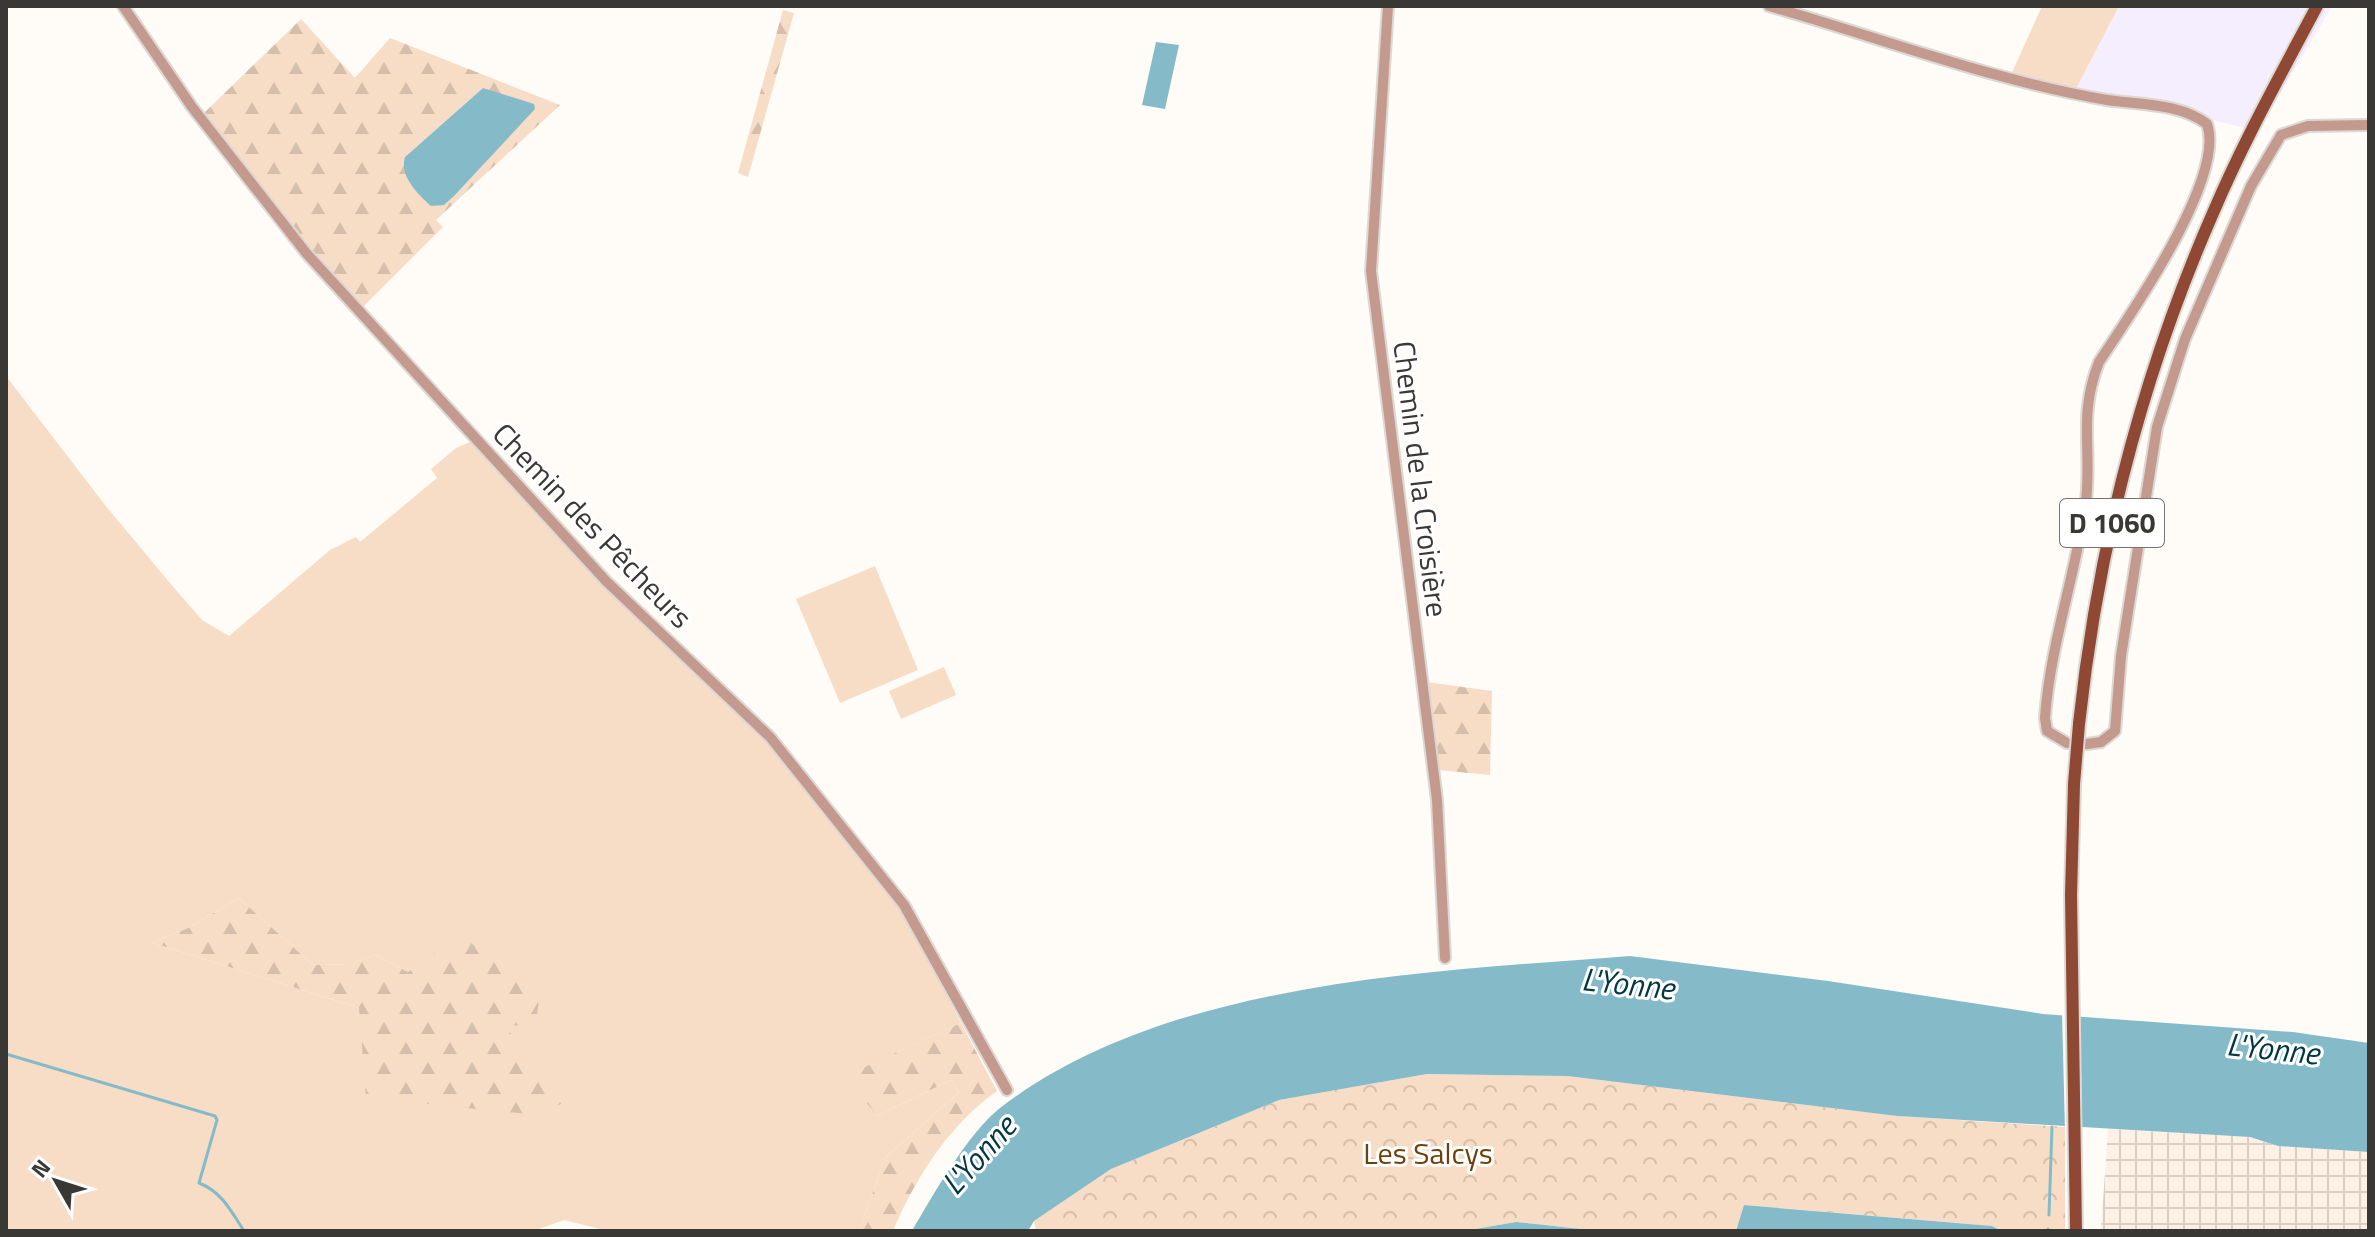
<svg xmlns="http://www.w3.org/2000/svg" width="2375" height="1237" font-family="'Titillium Web',sans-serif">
<defs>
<pattern id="industrial-grid" width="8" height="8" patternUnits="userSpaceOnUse" patternTransform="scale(2)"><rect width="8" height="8" fill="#fdf0e5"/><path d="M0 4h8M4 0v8" fill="none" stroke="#dacfc5"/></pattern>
<pattern id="forest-firs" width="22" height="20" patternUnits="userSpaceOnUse" patternTransform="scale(2)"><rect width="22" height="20" fill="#f8ddc6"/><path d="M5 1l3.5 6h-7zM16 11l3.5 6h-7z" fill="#d5beab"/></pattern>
<pattern id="park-crowns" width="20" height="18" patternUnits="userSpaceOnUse" patternTransform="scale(2)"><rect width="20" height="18" fill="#f8ddc6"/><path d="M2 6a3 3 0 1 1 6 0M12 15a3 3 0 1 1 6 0" fill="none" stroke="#d5beab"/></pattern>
</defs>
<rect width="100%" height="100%" fill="#fffbf7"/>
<!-- commercial -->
<path fill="#f5eeff" d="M2119 6H2332L2258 131 2077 87Z"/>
<!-- industrial -->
<path fill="url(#industrial-grid)" d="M2108 1129 2250 1137 2278 1146 2369 1152V1231H2101Z"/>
<!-- grass -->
<path fill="#f8ddc6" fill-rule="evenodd" d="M2042 6H2119L2077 87 2010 77Z
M6 376 105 505 175 589 202 620 229 636 330 550 356 537 360 542 437 478 431 469 456 448 470 442 751 720 900 906 961 1023 846 1076 877 1116 951 1080 959 1092 885 1158 859 1231H608L564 1220 533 1231H6ZM239 898 313 965 351 964 376 955 408 972 359 1008 153 943 188 928Z
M875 566 918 670 840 703 796 599Z
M944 667 956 695 901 719 889 691Z"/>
<!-- forest -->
<path fill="url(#forest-firs)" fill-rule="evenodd" d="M783 10 794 13 748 177 738 173Z
M301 19 355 78 390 38 560 105 436 220 443 227 362 308 308 249 203 114ZM483 88 485 163 455 195 405 157Z
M1427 682 1492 691 1490 775 1438 770Z
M239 898 313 965 350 964 376 955 408 972 460 935 540 993 536 1023 505 1027 570 1100 537 1115 366 1098 359 1008 153 943 188 928Z
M961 1023 997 1091C950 1124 915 1178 893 1231H859L885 1158 959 1092 951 1080 877 1116 845 1076Z"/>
<!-- park -->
<path fill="url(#park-crowns)" d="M1427 1074 1567 1076 1897 1116 2065 1127V1231H2002L1992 1226 1745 1205 1736 1231H1599L1516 1222 1464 1231H1036L1034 1221 1111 1169 1279 1100Z"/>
<!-- water -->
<path fill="#85bbc9" d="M1156 42 1179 45 1165 109 1142 105Z
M483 88 534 104 535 109 455 195 444 205 431 206C418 194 399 176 405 157Z
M1630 956 1828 981 2043 1014 2293 1032 2369 1043V1152L2278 1146 2250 1137 1897 1116 1567 1076 1427 1074 1279 1100 1111 1169 1034 1221 1028 1231H912C932 1196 969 1132 1000 1108 1166 980 1429 972 1630 956Z
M1744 1205 1992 1226 2002 1231H1736Z
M1516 1222 1599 1231H1464Z"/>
<!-- pier -->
<path fill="#fffbf7" d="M2062 1011 2080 1013 2082 1132 2065 1131Z"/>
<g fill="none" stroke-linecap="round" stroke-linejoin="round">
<!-- stream -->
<path stroke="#85bbc9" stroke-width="3" d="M6 1054 215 1116 217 1120 199 1183C222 1192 231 1211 244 1231
M2049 1215 2052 1127
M2048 1231V1229"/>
<!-- minor casing -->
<g stroke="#dcd8d4" stroke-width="14">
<path id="minor" d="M123 6 192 107 307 254 606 581 770 737 904 905 1007 1090
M1388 6 1371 271 1437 800 1445 958
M1769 6C1881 38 1991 80 2107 100 2140 105 2180 103 2207 124 2226 178 2130 315 2099 362 2078 415 2092 449 2086 501 2076 574 2050 645 2045 718L2047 731 2067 743
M2087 744 2101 742 2115 731 2121 656 2157 427 2185 339 2251 186 2281 135 2308 126 2369 125"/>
</g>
<!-- major casing -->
<g stroke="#dcd8d4" stroke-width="16">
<path id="major" d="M2079 724C2098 547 2142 375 2213 213 2243 142 2281 74 2317 6
M2074 784 2071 895 2076 1231"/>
</g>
<!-- minor -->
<use href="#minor" stroke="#c59a8e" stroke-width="10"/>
<!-- major -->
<use href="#major" stroke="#8f4833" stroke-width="12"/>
<!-- major-bridge casing -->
<g stroke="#dcd8d4" stroke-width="16" stroke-linecap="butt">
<path id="major-bridge" d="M2074 784 2079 724"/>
</g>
<!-- major-bridge -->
<use href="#major-bridge" stroke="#8f4833" stroke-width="12"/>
</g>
<g text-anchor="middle" stroke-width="6" stroke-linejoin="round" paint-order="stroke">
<!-- shield labels -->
<rect fill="#fff" stroke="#757472" stroke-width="2" x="2060" y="499" width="104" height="48" rx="6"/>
<g font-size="28" font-weight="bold" fill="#3a3835">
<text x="2112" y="533">D 1060</text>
</g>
<!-- street labels -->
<g font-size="30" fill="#3a3835" stroke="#fff">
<text transform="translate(1420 479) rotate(83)" y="10">Chemin de la Croisière</text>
<text transform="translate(592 526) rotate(46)" y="10">Chemin des Pêcheurs</text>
</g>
<!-- park labels -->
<g font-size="30" fill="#6f400b" stroke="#fff">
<text x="1428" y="1164">Les Salcys</text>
</g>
<!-- water labels -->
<g font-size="32" font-style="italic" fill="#023742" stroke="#fff">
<text transform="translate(1628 984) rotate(6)" y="11">L'Yonne</text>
<text transform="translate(2273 1049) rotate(6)" y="11">L'Yonne</text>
<text transform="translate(979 1155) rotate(-48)" y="11">L'Yonne</text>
</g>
</g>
<!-- border -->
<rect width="2375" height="1237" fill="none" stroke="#3a3835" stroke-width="16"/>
<!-- north arrow -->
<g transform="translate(56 1181) rotate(309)" stroke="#ffffff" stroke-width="6" paint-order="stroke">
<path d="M0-6L14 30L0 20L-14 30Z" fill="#3a3835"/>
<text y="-12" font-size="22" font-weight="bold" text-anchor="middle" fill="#3a3835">N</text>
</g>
</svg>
